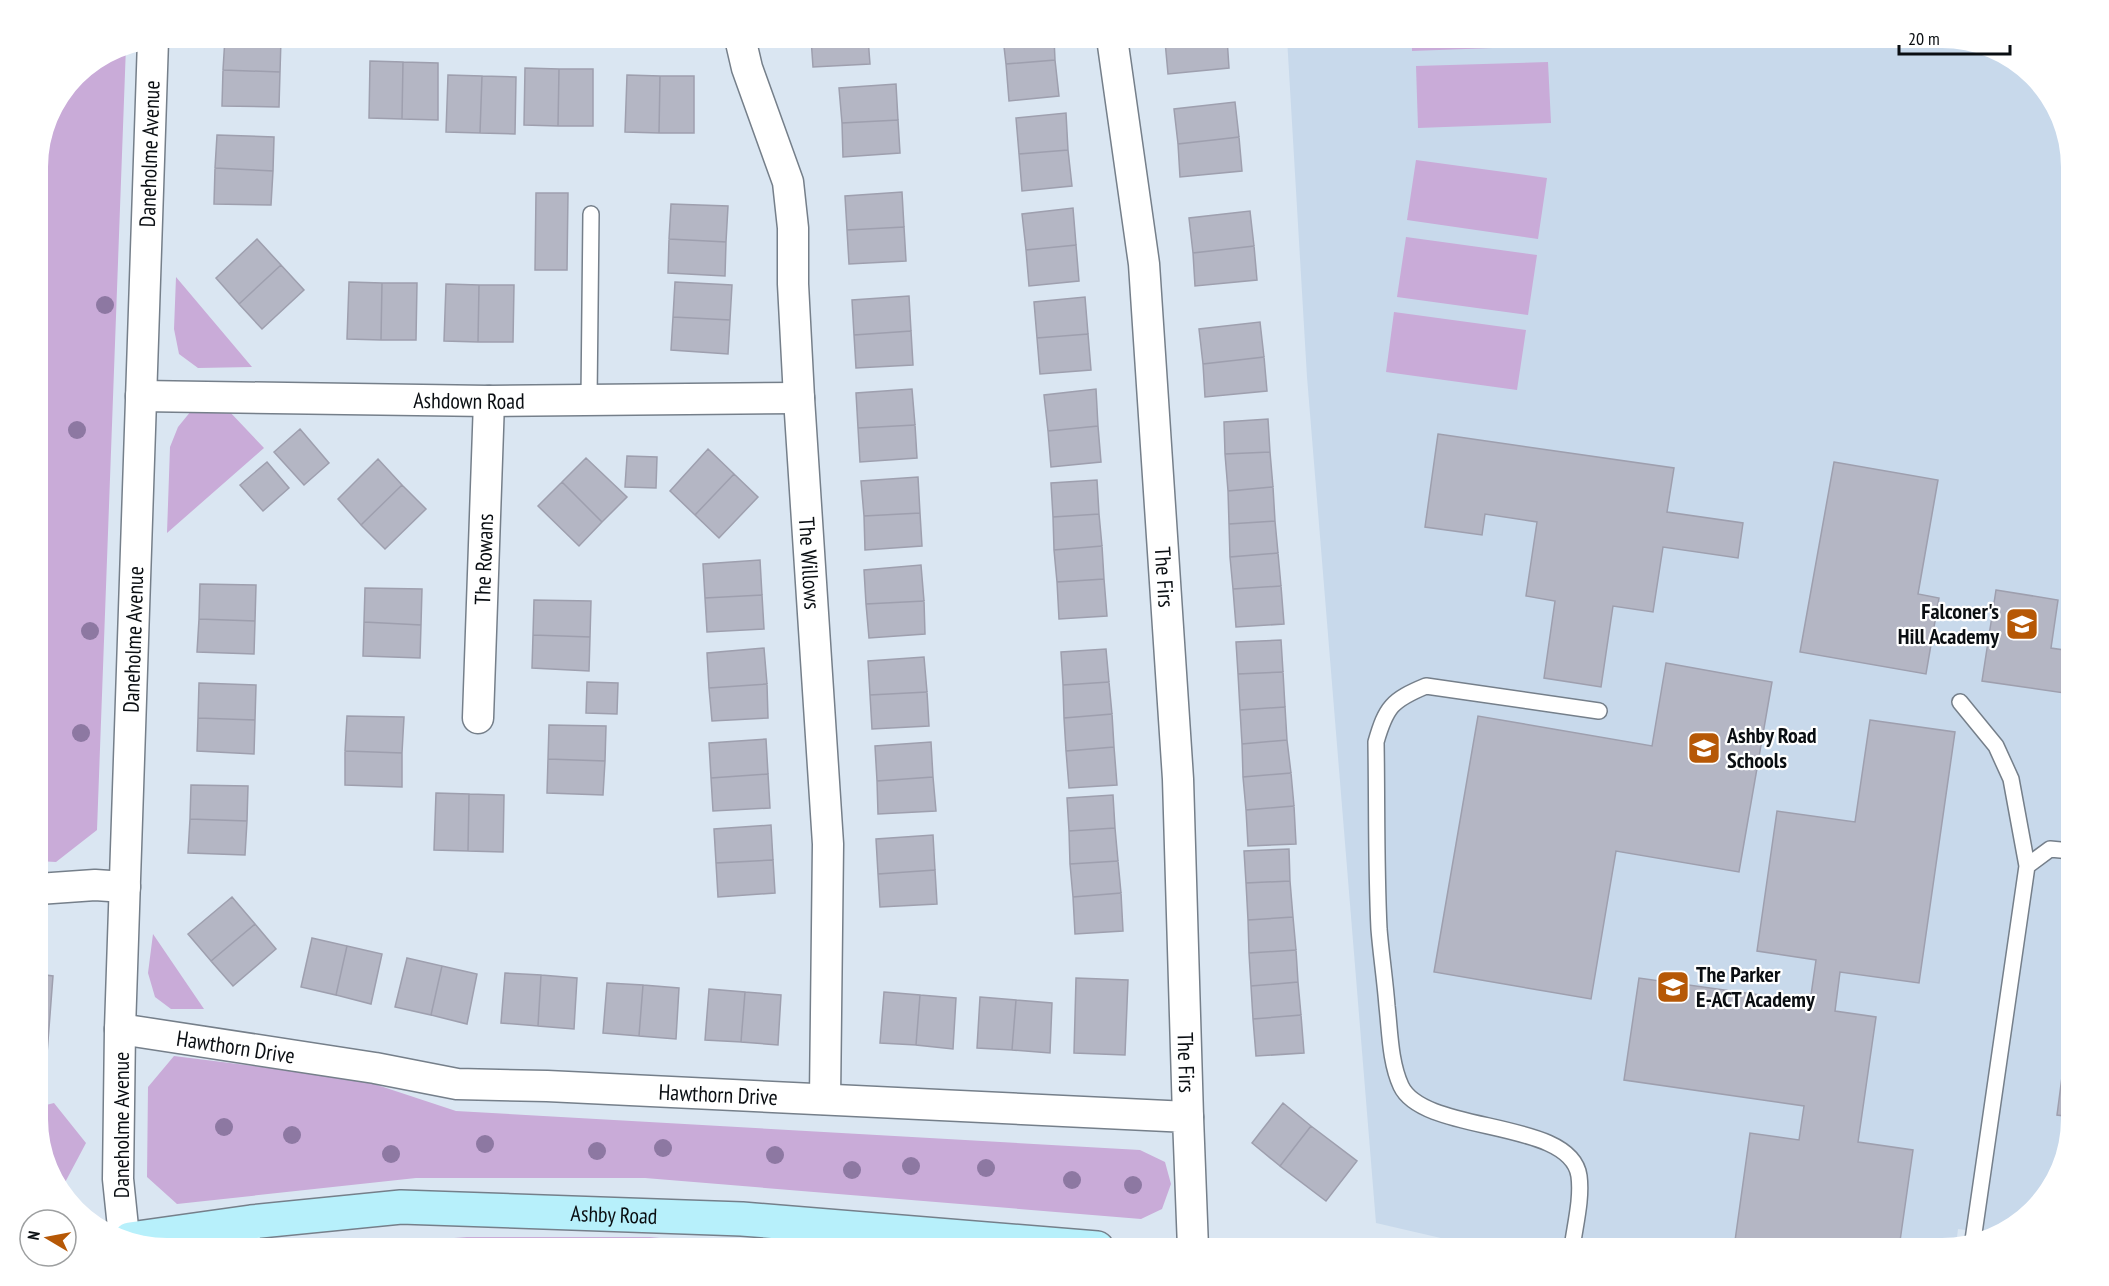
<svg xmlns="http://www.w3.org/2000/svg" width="2109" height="1286" font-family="'PT Sans Narrow',sans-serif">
<rect width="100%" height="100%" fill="#dae6f2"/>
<!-- built -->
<path fill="#c8d9eb" d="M1287 38H1942L2007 55 2054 102 2071 159V1119L2054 1184 2006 1231 1998 1234 1958 1229 1956 1245 1942 1248H1484L1376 1223 1307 377Z"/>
<!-- green -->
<path fill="#c9abd8" d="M600 38H699L701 44Z
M1412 38H1544L1545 46 1412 51Z
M126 46 97 830 56 862 38 861V159L47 117 76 75 118 47Z
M1548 62 1551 123 1418 128 1416 66Z
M1416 160 1547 178 1538 239 1407 220Z
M1406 237 1537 255 1528 315 1397 297Z
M176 277 252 367 198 368 179 354 174 329Z
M1394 312 1526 330 1517 390 1386 372Z
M228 410 264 448 167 533 170 447 178 427 191 411Z
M153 934 204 1009H171L155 997 148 973Z
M174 1056 359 1079 456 1111 1140 1150 1165 1162 1171 1184 1162 1209 1141 1219 645 1178H416L177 1204 147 1177 148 1087Z
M54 1103 86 1143 61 1190 55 1184 38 1127V1107Z
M467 1237H650L768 1248H323Z"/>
<!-- building -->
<path fill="#b4b6c4" stroke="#9e9fae" stroke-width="1.5" d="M225 38 281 39 280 72 223 70Z
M811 38H868L870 64 813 67Z
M1003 38H1054L1055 60 1006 64Z
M1194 38H1227L1229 68 1168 74 1165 41Z
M1055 60 1059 96 1009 101 1006 64Z
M370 61 403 62 402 119 369 118Z
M403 62 438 63V120L402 119Z
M525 68 559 69 558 126 524 125Z
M559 69H593V126H558Z
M223 70 280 72 279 107 222 106Z
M448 75 482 76 480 133 446 132Z
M627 75 660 76 659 133 625 132Z
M482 76 516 77 515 134 480 133Z
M660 76H694V133H659Z
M896 84 898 120 842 123 839 88Z
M1235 102 1239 137 1178 144 1174 109Z
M1066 113 1068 150 1019 154 1016 118Z
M898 120 900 153 843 157 842 123Z
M217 135 274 137 273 171 215 168Z
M1239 137 1242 171 1180 177 1178 144Z
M1068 150 1072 186 1022 191 1019 154Z
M215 168 273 171 271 205 214 204Z
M902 192 904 227 847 230 845 196Z
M536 193H568L567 270H535Z
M671 204 728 206 726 242 669 239Z
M1073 208 1076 245 1026 250 1022 214Z
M1250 211 1254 246 1193 253 1189 218Z
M904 227 906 261 849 264 847 230Z
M257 239 281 265 239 304 216 278Z
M669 239 726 242 725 276 668 273Z
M1076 245 1079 281 1029 286 1026 250Z
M1254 246 1257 280 1195 286 1193 253Z
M281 265 304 290 262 329 239 304Z
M349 282 382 283 381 340 347 339Z
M675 282 732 285 730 320 673 317Z
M382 283H417L416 340H381Z
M446 284 479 285 478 342 444 341Z
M479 285H514L513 342H478Z
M909 296 911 331 854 335 852 300Z
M1085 297 1088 334 1037 338 1034 302Z
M673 317 730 320 728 354 671 350Z
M1260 322 1264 357 1203 364 1199 329Z
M911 331 913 365 856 368 854 335Z
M1088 334 1091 370 1040 374 1037 338Z
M1264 357 1267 391 1205 397 1203 364Z
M912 389 915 425 858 428 856 393Z
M1096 389 1098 426 1048 431 1044 395Z
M1268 419 1270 452 1225 454 1224 422Z
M915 425 917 458 860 462 858 428Z
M1098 426 1101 462 1051 467 1048 431Z
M300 429 329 463 304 485 274 452Z
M1438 434 1674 468 1667 512 1743 523 1738 558 1663 547 1653 612 1613 606 1601 687 1544 678 1555 601 1526 596 1537 522 1485 514 1482 535 1425 527Z
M708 449 734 474 695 515 670 491Z
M1270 452 1273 487 1228 491 1225 454Z
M627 456 657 457 656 488 625 487Z
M586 458 627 497 602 522 562 482Z
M378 459 402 485 361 525 338 499Z
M267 462 289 488 263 511 240 485Z
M1834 462 1938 480 1918 594 1939 598 1926 674 1800 652Z
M734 474 758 497 719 538 695 515Z
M918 477 920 513 864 516 861 481Z
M1097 480 1099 514 1053 517 1051 483Z
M562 482 602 522 579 546 538 506Z
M402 485 426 509 385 549 361 525Z
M1273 487 1275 521 1229 524 1228 491Z
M920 513 922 546 865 550 864 516Z
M1099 514 1102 546 1054 550 1053 517Z
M1275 521 1278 553 1230 557 1229 524Z
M1102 546 1104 579 1057 582 1054 550Z
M1278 553 1281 586 1233 589 1230 557Z
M760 560 762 595 705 598 703 564Z
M921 565 924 601 866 604 864 570Z
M1104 579 1107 616 1059 619 1057 582Z
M200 584 256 585 255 621 199 619Z
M1281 586 1284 624 1236 627 1233 589Z
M365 588 422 589 421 625 364 622Z
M1996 590 2058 600 2051 648 2071 651V694L1982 681Z
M762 595 764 629 707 632 705 598Z
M534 600 591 601 590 637 533 635Z
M924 601 925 634 869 638 866 604Z
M199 619 255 621 254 654 197 652Z
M364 622 421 625 420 658 363 656Z
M533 635 590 637 589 671 532 668Z
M1281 640 1283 672 1238 674 1236 642Z
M764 648 767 684 709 688 707 653Z
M1106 649 1109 682 1063 685 1061 652Z
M924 657 927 692 870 695 868 661Z
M1666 663 1772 682 1739 872 1616 851 1591 999 1434 972 1478 716 1652 746Z
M1283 672 1285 707 1240 710 1238 674Z
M587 682 618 683 617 714 586 713Z
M1109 682 1112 714 1064 718 1063 685Z
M199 683 256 685 255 720 198 718Z
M767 684 768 718 712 721 709 688Z
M927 692 929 726 872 729 870 695Z
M1285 707 1287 740 1242 744 1240 710Z
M1112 714 1114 747 1066 751 1064 718Z
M347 716 404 717 402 753 345 751Z
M198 718 255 720 254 754 197 751Z
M1870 720 1955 732 1919 983 1840 972 1835 1011 1876 1017 1858 1142 1913 1150 1899 1248 1853 1242 1852 1248H1734L1750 1133 1799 1140 1804 1106 1624 1080 1639 978 1810 1002 1816 960 1757 951 1777 811 1855 822Z
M549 725 606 726 605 761 548 759Z
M766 739 768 774 711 778 709 743Z
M1287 740 1291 773 1243 777 1242 744Z
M931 742 933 777 877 781 875 746Z
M1114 747 1117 785 1069 788 1066 751Z
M345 751 402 753V787L345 785Z
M548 759 605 761 603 795 547 793Z
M1291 773 1294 806 1246 810 1243 777Z
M768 774 770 808 713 811 711 778Z
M933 777 936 811 878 814 877 781Z
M191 785 248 786 247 821 190 819Z
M436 793 469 794 468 851 434 850Z
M469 794 504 795 503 852 468 851Z
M1113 795 1115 828 1069 831 1067 798Z
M1294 806 1296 844 1248 846 1246 810Z
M190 819 247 821 245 855 188 853Z
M771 825 773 860 716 863 714 829Z
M1115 828 1118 861 1070 864 1069 831Z
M933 835 935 870 878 874 876 839Z
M1289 849 1290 881 1246 883 1244 851Z
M773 860 775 893 718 897 716 863Z
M1118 861 1121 893 1073 897 1070 864Z
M935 870 937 904 880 907 878 874Z
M1290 881 1293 917 1248 920 1246 883Z
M1121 893 1123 931 1075 934 1073 897Z
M232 897 255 924 211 961 188 934Z
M1293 917 1296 950 1249 953 1248 920Z
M255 924 276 949 233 986 211 961Z
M312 938 347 946 336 995 301 987Z
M347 946 382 954 371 1004 336 995Z
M1296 950 1298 982 1251 986 1249 953Z
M407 958 442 966 431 1015 395 1007Z
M442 966 477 974 467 1024 431 1015Z
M505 973 541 975 538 1026 501 1023Z
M38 974 53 976 46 1067 38 1066Z
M541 975 577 978 574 1029 538 1026Z
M1076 978 1128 980 1125 1055 1074 1053Z
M1298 982 1301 1015 1253 1019 1251 986Z
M607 983 643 985 639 1036 603 1033Z
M643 985 679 988 676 1039 639 1036Z
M709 989 745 992 741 1042 705 1040Z
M745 992 781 995 778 1045 741 1042Z
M884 992 920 995 916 1045 880 1043Z
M920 995 956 998 953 1049 916 1045Z
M980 997 1016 1000 1012 1050 977 1048Z
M1016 1000 1052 1003 1050 1053 1012 1050Z
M1301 1015 1304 1053 1256 1056 1253 1019Z
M2067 1039 2071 1040V1117L2057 1115Z
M1283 1103 1311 1126 1280 1166 1252 1143Z
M1311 1126 1357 1161 1326 1201 1280 1166Z"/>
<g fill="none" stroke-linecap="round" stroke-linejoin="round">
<!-- lane casing -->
<g stroke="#757f8a" stroke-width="18">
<path id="lane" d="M589 400 591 214
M1960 702 1996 746 2011 779 2027 866
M251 1222 253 1248
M1973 1240 2027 866 2050 849 2071 851
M1572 1248C1575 1225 1582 1199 1579 1176 1571 1118 1424 1135 1401 1086 1390 1062 1390 1032 1387 1006 1385 980 1381 954 1379 929 1376 867 1377 804 1376 742 1386 707 1392 700 1426 686L1599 711"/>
</g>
<!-- street casing -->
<g stroke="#757f8a" stroke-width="33">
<g id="street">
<path id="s1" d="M740 38 747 68 788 182 793 228V284L799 398 828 844 825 1099"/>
<path id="s2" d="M1112 38 1144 264 1178 779 1188 1117"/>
<path id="s3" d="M141 396 489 401 799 398"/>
<path id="s4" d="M478 718 489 401"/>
<path d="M38 889 95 885 125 887"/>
<path id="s5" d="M120 1029 375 1068 457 1084 547 1086 1188 1117 1193 1248"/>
<path id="s6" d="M124 1237 118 1179 120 1029 153 40"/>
</g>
</g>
<!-- secondary casing -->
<g stroke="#757f8a" stroke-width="36">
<g id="secondary">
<path id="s7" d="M130 1239 251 1222 401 1207 742 1219 1097 1248"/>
</g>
</g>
<!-- lane -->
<use href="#lane" stroke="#fff" stroke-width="15"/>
<!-- street -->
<use href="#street" stroke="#fff" stroke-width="30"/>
<!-- secondary -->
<use href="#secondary" stroke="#b7f0fb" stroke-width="33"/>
</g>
<!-- trees -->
<g fill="#8d78a2">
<circle cx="105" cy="305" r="9"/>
<circle cx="77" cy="430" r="9"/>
<circle cx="90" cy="631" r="9"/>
<circle cx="81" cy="733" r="9"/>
<circle cx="224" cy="1127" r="9"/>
<circle cx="292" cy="1135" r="9"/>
<circle cx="485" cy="1144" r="9"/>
<circle cx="663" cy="1148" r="9"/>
<circle cx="597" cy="1151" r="9"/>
<circle cx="391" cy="1154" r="9"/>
<circle cx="775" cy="1155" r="9"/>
<circle cx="911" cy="1166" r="9"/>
<circle cx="986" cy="1168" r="9"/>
<circle cx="852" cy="1170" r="9"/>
<circle cx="1072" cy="1180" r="9"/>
<circle cx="1133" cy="1185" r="9"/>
</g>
<!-- icons -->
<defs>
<g id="school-square" transform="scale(1.725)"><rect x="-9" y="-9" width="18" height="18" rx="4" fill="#b65806" stroke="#fff"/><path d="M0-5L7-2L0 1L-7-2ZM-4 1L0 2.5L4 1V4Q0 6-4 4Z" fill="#fff"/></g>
</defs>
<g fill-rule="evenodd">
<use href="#school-square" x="2022" y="624"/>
<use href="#school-square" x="1704" y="748"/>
<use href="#school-square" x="1673" y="987"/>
</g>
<g text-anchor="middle" stroke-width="4.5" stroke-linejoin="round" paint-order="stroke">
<!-- street labels -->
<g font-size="22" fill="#0a0e12" stroke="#fff">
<text dy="8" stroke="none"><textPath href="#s6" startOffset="1084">Daneholme Avenue</textPath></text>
<text dy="8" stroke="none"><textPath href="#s3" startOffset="328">Ashdown Road</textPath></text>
<text dy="8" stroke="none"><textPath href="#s4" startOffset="159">The Rowans</textPath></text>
<text dy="8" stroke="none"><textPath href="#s1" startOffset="534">The Willows</textPath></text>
<text dy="8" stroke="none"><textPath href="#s2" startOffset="542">The Firs</textPath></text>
<text dy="8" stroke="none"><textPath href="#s6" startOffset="598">Daneholme Avenue</textPath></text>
<text dy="8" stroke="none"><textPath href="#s5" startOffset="117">Hawthorn Drive</textPath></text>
<text dy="8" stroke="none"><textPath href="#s2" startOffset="1028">The Firs</textPath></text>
<text dy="8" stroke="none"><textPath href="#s5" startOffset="603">Hawthorn Drive</textPath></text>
<text transform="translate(121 1125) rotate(-90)" y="8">Daneholme Avenue</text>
<text dy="8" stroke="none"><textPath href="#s7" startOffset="486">Ashby Road</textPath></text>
</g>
<!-- poi labels -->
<g font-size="22" font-weight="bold" fill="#0a0e12" stroke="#fff" text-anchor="start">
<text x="1999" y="619" text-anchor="end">Falconer's<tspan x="1999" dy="25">Hill Academy</tspan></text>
<text x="1727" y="743">Ashby Road<tspan x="1727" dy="25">Schools</tspan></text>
<text x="1696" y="982">The Parker<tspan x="1696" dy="25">E-ACT Academy</tspan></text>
</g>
</g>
<!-- crop -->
<path d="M0 0H2109V1286H0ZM167 48H1942A119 119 0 0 1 2061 167V1119A119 119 0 0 1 1942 1238H167A119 119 0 0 1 48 1119V167A119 119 0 0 1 167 48Z" fill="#fff" fill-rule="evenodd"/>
<!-- north arrow -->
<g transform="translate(48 1238) rotate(280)"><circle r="28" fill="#ffffff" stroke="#9d9fa0" stroke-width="1.5"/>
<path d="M0-4.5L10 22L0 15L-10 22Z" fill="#b65806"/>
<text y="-9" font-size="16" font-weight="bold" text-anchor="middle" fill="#0a0e12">N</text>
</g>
<!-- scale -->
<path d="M1899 45v9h111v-9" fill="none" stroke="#0a0e12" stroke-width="3"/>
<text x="1908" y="45" font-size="18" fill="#0a0e12" stroke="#ffffff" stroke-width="4.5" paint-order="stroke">20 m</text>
</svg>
